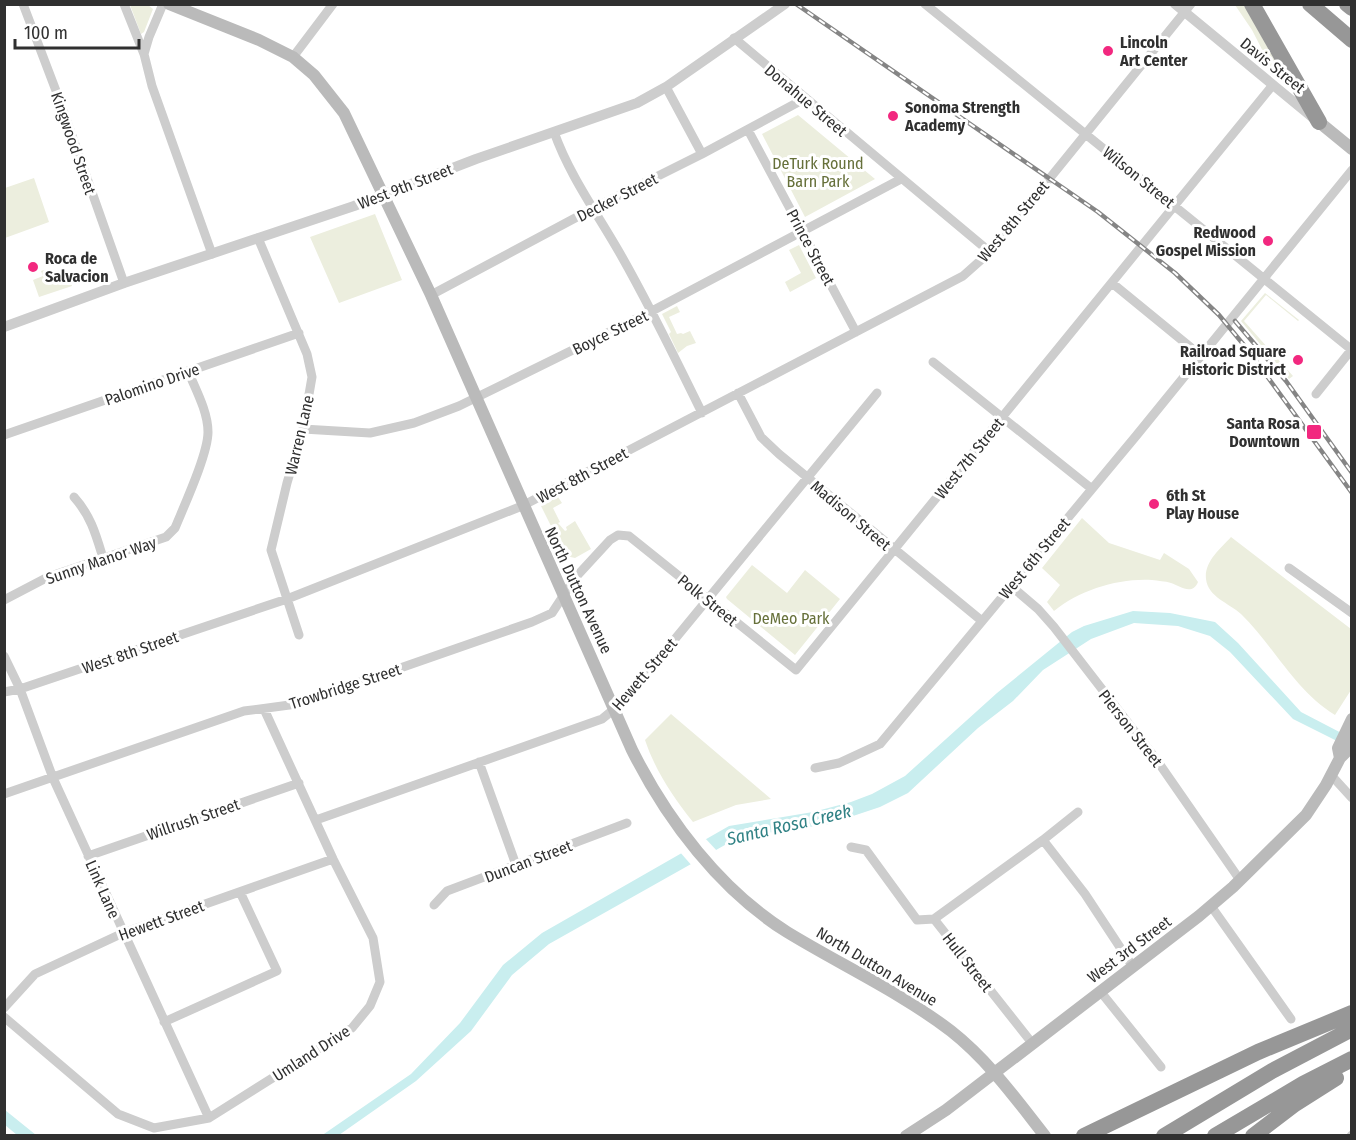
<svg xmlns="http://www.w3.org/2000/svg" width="1356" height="1140" font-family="'Fira Sans Condensed',sans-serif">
<rect width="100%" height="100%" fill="#fff"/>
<!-- green -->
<path fill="#eceede" d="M130 5H148L153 9 144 32 141 34Z
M1235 5H1244L1287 82 1284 84 1274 73 1252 30Z
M798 115 875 179 805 217 762 134Z
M34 178 49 222 5 238V188Z
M375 214 402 280 339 303 310 237Z
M799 245 816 278 790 292 785 282 801 273 789 250Z
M50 268 52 272 66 268 72 286 39 297 33 280 43 276 41 271Z
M1265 293 1299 320 1298 321 1266 295 1244 321 1293 376 1289 379 1241 321Z
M677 306 680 312 669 317 677 334 681 333 683 334 690 331 696 343 687 346 678 353 669 334 671 332 662 314Z
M558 497 562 503 553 508 560 522 558 523 565 531 567 530 566 527 575 521 591 549 575 558 566 556 541 506Z
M1082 518 1109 543 1160 560 1164 553 1189 569 1198 582C1192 596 1180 586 1171 583 1165 581 1158 581 1152 580 1118 578 1080 590 1054 611L1047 602 1060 585 1042 568Z
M1231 537 1351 629V690L1335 715C1295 691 1274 646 1241 614 1229 603 1208 597 1206 579 1204 562 1220 549 1231 537Z
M752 565 787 593 805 570 840 599 795 655 727 599 726 597Z
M671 714 771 799 736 805 693 822C673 797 655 770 645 740Z"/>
<!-- water -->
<path fill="#c9eeef" d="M1133 611 1170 613 1215 622 1238 643 1301 712 1351 738V748L1293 719 1230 652 1210 636 1178 626 1134 623 1091 639 1043 670 1013 701 978 728 908 793 880 807 829 824 767 833 732 841 549 944 512 975 471 1031 416 1081 339 1135 321 1136 411 1074 460 1023 503 965 542 933 729 826 813 812 851 802 872 794 905 776 997 693 1072 632 1084 626Z
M4 1110H5L36 1135H17L5 1125Z"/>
<!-- pier -->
<path fill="#fff" d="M704 837 719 853 693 867 679 851Z"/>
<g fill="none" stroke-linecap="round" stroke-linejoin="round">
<!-- minor -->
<path stroke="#cdcdcd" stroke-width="9" d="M23 4 58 96 124 283
M124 4 144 54
M163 4 149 37 144 54 152 86 212 254
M925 4 1352 350
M734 38 990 252
M293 57 333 4
M666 87 702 154
M748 130 856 332
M554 132C570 177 599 216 622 257 651 308 676 360 702 413
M258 238 307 354 312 377 303 429 287 483 271 550 299 635
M1112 283 1200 355
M431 295 592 209 702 154 804 99
M933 362 1092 489
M738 393 761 437 779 454 982 621
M1316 394 1352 349
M303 429 370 433 414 423 459 406 652 311 901 179
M4 435 299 333
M74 497C91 516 96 535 103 558
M1289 568 1352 613
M1011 586 1038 609 1054 627 1156 759 1240 880
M4 600 48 577 166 537 175 528C184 506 208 454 208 432 208 412 196 390 188 371
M4 656 20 689 53 778 209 1118
M4 692 20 689 287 599 522 506 963 276 990 252 1191 4
M479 762 516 865
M815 768 839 763 880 744 1136 436 1352 170
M1331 775 1352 798
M4 794 244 711 297 704 532 622 552 613 575 578 610 540 618 535 629 536 796 670 1272 86
M316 820 602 719 624 701 877 393
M1043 840 1085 894 1133 967
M851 847 866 850 917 920 934 919 1032 1043
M88 856 299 783
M434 905 447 891 627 823
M1211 906 1291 1019
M934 919 1043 840 1078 812
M1100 991 1161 1067
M4 1008 35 974 123 933 333 859
M4 1017 118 1114 154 1128 209 1118 352 1028 370 1006 380 982 373 938 333 859 264 709
M164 1022 277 971 240 892
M1351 1136 1352 1135"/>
<!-- tertiary -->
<path stroke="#cdcdcd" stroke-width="10" d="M1175 4 1312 117
M4 327 124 283 354 206 476 159 637 103 666 87 785 4"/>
<!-- secondary -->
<path stroke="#bababa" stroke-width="12" d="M169 4 259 40 293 57 314 75 344 113 431 295 632 750C667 820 720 890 787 932 841 965 900 992 951 1031 988 1060 1016 1099 1045 1136
M1319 122 1352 149
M1340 758 1338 748 1352 719
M906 1136 946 1110 1199 916 1233 887 1306 815 1326 785 1340 758 1347 751 1352 741"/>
<!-- motorway -->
<path stroke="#979797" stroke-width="16" d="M1252 4 1319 122
M1310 4 1352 40
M1347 4 1352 8
M1084 1136 1258 1052 1352 1013
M1164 1136 1272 1071 1352 1029
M1215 1136 1303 1084 1352 1059
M1253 1136 1295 1104 1336 1078"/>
<!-- rail casing -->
<g stroke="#858585" stroke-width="4.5">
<path id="rail" d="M796 4 1098 212 1175 273 1219 315 1248 350 1352 493
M1235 321 1286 381 1352 473"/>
</g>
<!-- rail -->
<use href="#rail" stroke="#fff" stroke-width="2" stroke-dasharray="7" stroke-linecap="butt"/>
</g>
<!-- markers -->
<g fill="#f2287f" stroke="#fff" stroke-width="2">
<circle cx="1108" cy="51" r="6"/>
<circle cx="893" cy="116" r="6"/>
<circle cx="1268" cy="241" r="6"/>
<circle cx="33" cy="267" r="6"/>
<circle cx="1298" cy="360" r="6"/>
<rect x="1306" y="424" width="16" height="16" rx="3"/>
<circle cx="1154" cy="504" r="6"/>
</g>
<g text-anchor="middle" stroke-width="6" stroke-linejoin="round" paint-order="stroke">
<!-- poi labels -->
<g font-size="16" font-weight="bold" fill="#303030" stroke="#fff" text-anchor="start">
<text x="1120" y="48">Lincoln<tspan x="1120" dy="18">Art Center</tspan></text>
<text x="905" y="113">Sonoma Strength<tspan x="905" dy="18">Academy</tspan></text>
<text x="1256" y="238" text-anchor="end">Redwood<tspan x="1256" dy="18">Gospel Mission</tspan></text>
<text x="45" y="264">Roca de<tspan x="45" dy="18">Salvacion</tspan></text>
<text x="1286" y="357" text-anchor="end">Railroad Square<tspan x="1286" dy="18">Historic District</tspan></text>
<text x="1300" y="429" text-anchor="end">Santa Rosa<tspan x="1300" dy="18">Downtown</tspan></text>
<text x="1166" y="501">6th St<tspan x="1166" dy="18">Play House</tspan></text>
</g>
<!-- street labels -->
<g font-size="16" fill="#303030" stroke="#fff">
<text transform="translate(1273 65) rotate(39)" y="6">Davis Street</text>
<text transform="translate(806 100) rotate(40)" y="6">Donahue Street</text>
<text transform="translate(74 143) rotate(71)" y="6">Kingwood Street</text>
<text transform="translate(1139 177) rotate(39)" y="6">Wilson Street</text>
<text transform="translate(405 186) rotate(-21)" y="6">West 9th Street</text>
<text transform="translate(617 197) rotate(-27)" y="6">Decker Street</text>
<text transform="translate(1013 221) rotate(-50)" y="6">West 8th Street</text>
<text transform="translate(811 247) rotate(62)" y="6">Prince Street</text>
<text transform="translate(610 332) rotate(-26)" y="6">Boyce Street</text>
<text transform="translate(152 384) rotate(-19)" y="6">Palomino Drive</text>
<text transform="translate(299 435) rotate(-77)" y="6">Warren Lane</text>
<text transform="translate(969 458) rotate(-51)" y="6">West 7th Street</text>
<text transform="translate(582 475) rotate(-28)" y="6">West 8th Street</text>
<text transform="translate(851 515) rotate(40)" y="6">Madison Street</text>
<text transform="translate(1034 558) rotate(-50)" y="6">West 6th Street</text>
<text transform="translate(101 560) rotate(-19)" y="6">Sunny Manor Way</text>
<text transform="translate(579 590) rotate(65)" y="6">North Dutton Avenue</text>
<text transform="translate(708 600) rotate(39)" y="6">Polk Street</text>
<text transform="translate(130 652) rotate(-19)" y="6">West 8th Street</text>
<text transform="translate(644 674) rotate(-49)" y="6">Hewett Street</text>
<text transform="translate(345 686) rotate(-18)" y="6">Trowbridge Street</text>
<text transform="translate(1131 728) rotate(52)" y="6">Pierson Street</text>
<text transform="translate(193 819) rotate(-19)" y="6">Willrush Street</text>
<text transform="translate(528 861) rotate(-21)" y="6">Duncan Street</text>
<text transform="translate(103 889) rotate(66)" y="6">Link Lane</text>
<text transform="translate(161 920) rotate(-20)" y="6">Hewett Street</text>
<text transform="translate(1129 949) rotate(-37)" y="6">West 3rd Street</text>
<text transform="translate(968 962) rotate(52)" y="6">Hull Street</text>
<text transform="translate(877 966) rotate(31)" y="6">North Dutton Avenue</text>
<text transform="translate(311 1053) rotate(-33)" y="6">Umland Drive</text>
</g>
<!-- park labels -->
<g font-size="16" fill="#66703a" stroke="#fff">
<text x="818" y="169">DeTurk Round<tspan x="818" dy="18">Barn Park</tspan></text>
<text x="791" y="624">DeMeo Park</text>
</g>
<!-- water labels -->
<g font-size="18" font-style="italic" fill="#318285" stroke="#fff">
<text transform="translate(789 825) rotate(-13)" y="6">Santa Rosa Creek</text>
</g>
</g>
<!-- border -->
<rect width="1356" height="1140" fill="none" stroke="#303030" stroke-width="12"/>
<!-- scale -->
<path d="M15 39v9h124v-9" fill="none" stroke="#303030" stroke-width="3"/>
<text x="24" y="39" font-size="18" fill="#303030" stroke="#ffffff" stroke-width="4.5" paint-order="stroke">100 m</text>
</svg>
